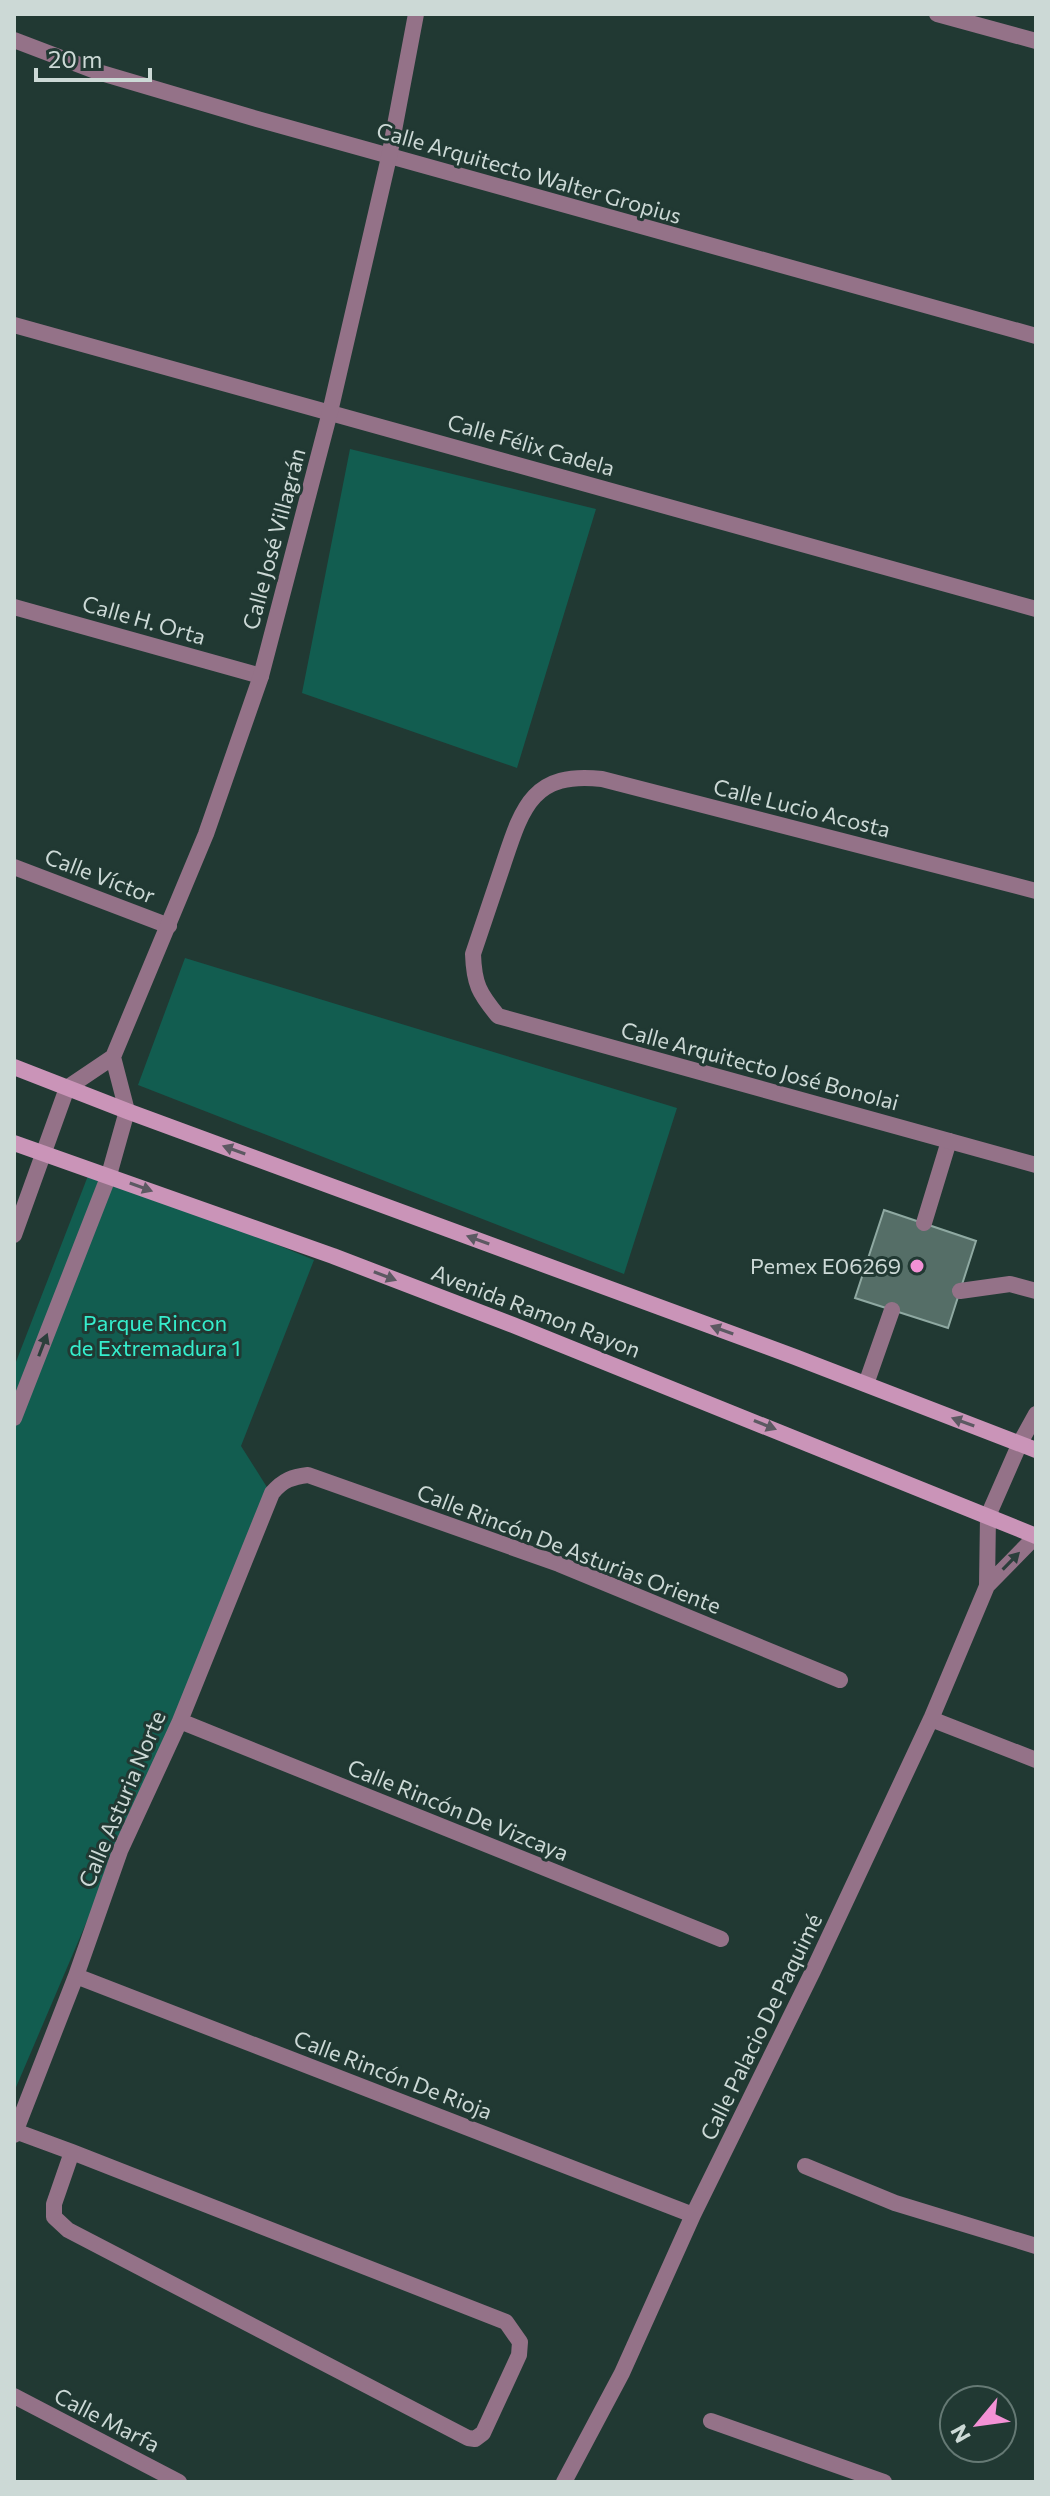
<svg xmlns="http://www.w3.org/2000/svg" width="1050" height="2496" font-family="Commissioner,sans-serif">
<rect width="100%" height="100%" fill="#213933"/>
<!-- green -->
<path fill="#125d50" d="M350 449 596 509 517 768 302 693Z
M185 958 677 1108 624 1274 138 1085Z
M91 1168 314 1260 241 1446 270 1492 14 2092V1367Z"/>
<!-- building -->
<path fill="#556e67" stroke="#8fa9a2" stroke-width="2" d="M884 1210 976 1241 948 1328 855 1298Z"/>
<g fill="none" stroke-linecap="round" stroke-linejoin="round">
<!-- service -->
<path stroke="#947288" stroke-width="16" d="M924 1223 949 1141
M960 1291 1010 1284 1036 1291
M866 1384 892 1310"/>
<!-- minor -->
<path stroke="#947288" stroke-width="16" d="M937 14 1036 41
M14 40 98 72 257 119 1036 336
M14 325 1036 609
M14 607 261 676
M14 867 169 926
M1036 891 602 779C532 771 522 808 503 865 493 895 483 924 473 954 474 984 479 993 498 1016L1036 1165
M987 1586 1036 1536
M931 1719 1036 1760
M180 1721 721 1939
M76 1976 693 2215
M15 2131 72 2152 506 2322 520 2342 519 2355 483 2433 475 2439 468 2438 68 2230 54 2217V2204L72 2152
M14 2135 76 1976 120 1851 180 1721 272 1493C283 1480 292 1477 308 1475L559 1564 840 1680
M805 2166 895 2203 1036 2246
M14 2396 179 2482
M711 2421 884 2482
M564 2482 622 2373 693 2215 813 1971 931 1719 987 1586 988 1516"/>
<!-- tertiary -->
<path stroke="#947288" stroke-width="16" d="M14 1235 67 1088 113 1057 206 834 261 676 330 412 389 157 416 14
M14 1418 109 1175 127 1111 113 1057
M988 1516 1020 1443 1036 1414"/>
<!-- secondary -->
<path stroke="#ca94b8" stroke-width="16" d="M14 1067 127 1111 795 1357 1036 1450
M14 1143 333 1256 513 1325 1036 1536"/>
</g>
<!-- one-way arrows -->
<defs><path id="oneway-solid" d="M-6-.8H1V-3.2L6.5 0L1 3.2V.8H-6Z" transform="scale(2)"/></defs>
<g fill="#5c5962">
<use href="#oneway-solid" transform="translate(234 1150) rotate(-160)"/>
<use href="#oneway-solid" transform="translate(141 1187) rotate(20)"/>
<use href="#oneway-solid" transform="translate(478 1240) rotate(-160)"/>
<use href="#oneway-solid" transform="translate(385 1276) rotate(21)"/>
<use href="#oneway-solid" transform="translate(722 1330) rotate(-160)"/>
<use href="#oneway-solid" transform="translate(963 1422) rotate(-160)"/>
<use href="#oneway-solid" transform="translate(765 1425) rotate(22)"/>
</g>
<g fill="#2c3f3c">
<use href="#oneway-solid" transform="translate(43 1345) rotate(-69)"/>
<use href="#oneway-solid" transform="translate(1011 1561) rotate(-46)"/>
</g>
<!-- markers -->
<circle fill="#f391d5" stroke="#213933" stroke-width="3" cx="917" cy="1266" r="8"/>
<g text-anchor="middle" stroke-width="6" stroke-linejoin="round" paint-order="stroke">
<!-- street labels -->
<g font-size="22" fill="#ccd9d6" stroke="#213933">
<text transform="translate(529 173) rotate(16)" y="8">Calle Arquitecto Walter Gropius</text>
<text transform="translate(531 445) rotate(16)" y="8">Calle Félix Cadela</text>
<text transform="translate(274 539) rotate(-75)" y="8">Calle José Villagrán</text>
<text transform="translate(144 620) rotate(16)" y="8">Calle H. Orta</text>
<text transform="translate(802 808) rotate(14)" y="8">Calle Lucio Acosta</text>
<text transform="translate(100 876) rotate(21)" y="8">Calle Víctor</text>
<text transform="translate(760 1066) rotate(15)" y="8">Calle Arquitecto José Bonolai</text>
<text transform="translate(536 1311) rotate(21)" y="8">Avenida Ramon Rayon</text>
<text transform="translate(569 1549) rotate(21)" y="8">Calle Rincón De Asturias Oriente</text>
<text transform="translate(122 1799) rotate(-67)" y="8">Calle Asturia Norte</text>
<text transform="translate(458 1810) rotate(22)" y="8">Calle Rincón De Vizcaya</text>
<text transform="translate(761 2027) rotate(-64)" y="8">Calle Palacio De Paquimé</text>
<text transform="translate(393 2075) rotate(21)" y="8">Calle Rincón De Rioja</text>
<text transform="translate(107 2420) rotate(27)" y="8">Calle Marfa</text>
</g>
<!-- poi labels -->
<g font-size="22" fill="#ccd9d6" stroke="#213933" text-anchor="end">
<text x="901" y="1274">Pemex E06269</text>
</g>
<!-- park labels -->
<g font-size="22" fill="#35eecd" stroke="#213933">
<text x="155" y="1331">Parque Rincon<tspan x="155" dy="25">de Extremadura 1</tspan></text>
</g>
</g>
<!-- border -->
<rect width="1050" height="2496" fill="none" stroke="#ccd9d6" stroke-width="32"/>
<!-- north arrow -->
<g transform="translate(978 2424) rotate(241)"><circle r="38" fill="#213933" stroke="#657974" stroke-width="2"/>
<path d="M0-6L14 30L0 20L-14 30Z" fill="#f391d5"/>
<text y="-12" font-size="22" font-weight="bold" text-anchor="middle" fill="#ccd9d6">N</text>
</g>
<!-- scale -->
<path d="M36 68v12h114v-12" fill="none" stroke="#ccd9d6" stroke-width="4"/>
<text x="48" y="68" font-size="24" fill="#ccd9d6" stroke="#213933" stroke-width="6" paint-order="stroke">20 m</text>
</svg>
